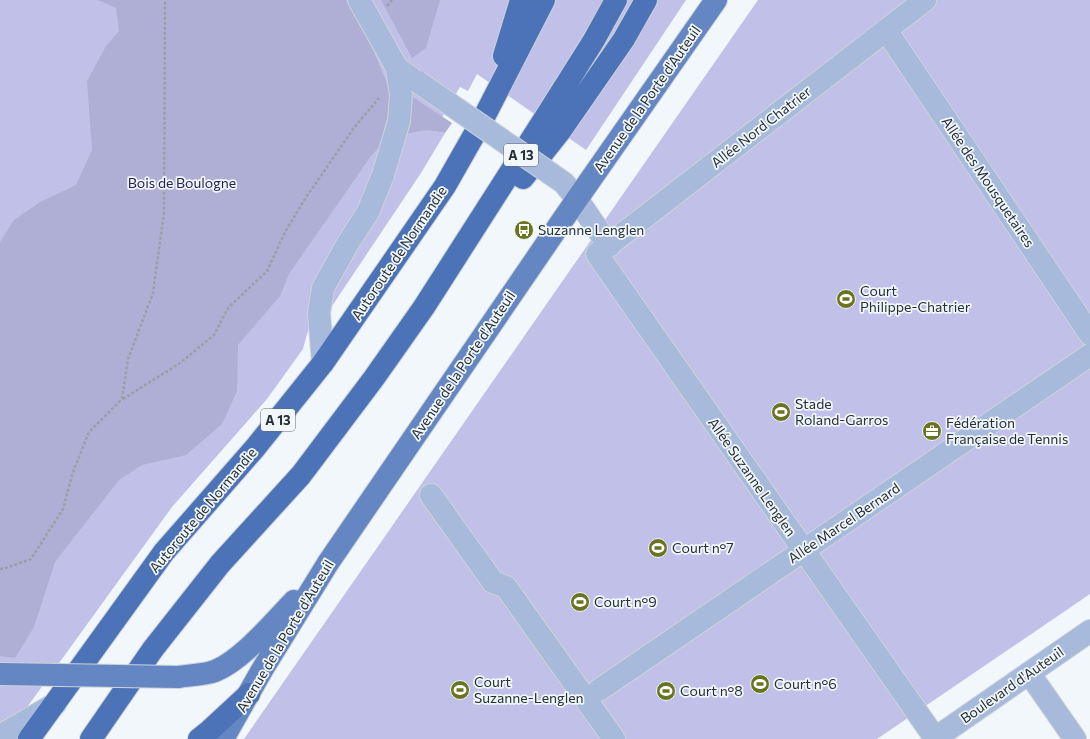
<svg xmlns="http://www.w3.org/2000/svg" width="1090" height="739" font-family="Commissioner,sans-serif">
<rect width="100%" height="100%" fill="#f1f7fb"/>
<!-- green -->
<path fill="#c0c0e8" d="M0 0H686L586 150 477 74 468 91 460 87 434 131 445 133 421 173 332 306 328 308 309 327 303 349 267 399 172 507 4 739H0Z
M758 0H1090V594L877 739H244Z"/>
<!-- forest -->
<path fill="#afafd6" d="M98 0H346L365 31 393 97 386 140 371 156 289 274 280 296 238 345 237 391 222 424 186 455 142 465 119 480 55 562 34 627 15 658 0 656V242L14 220 40 202 76 185 92 150 87 81 106 46 119 31 116 8Z
M381 0H440L426 48 412 58Z
M405 92 452 123 445 133 427 130 404 134Z"/>
<g fill="none" stroke-linecap="round" stroke-linejoin="round">
<!-- minor casing -->
<g stroke="#ccd3d8" stroke-width="24">
<path id="minor" d="M359 0 397 68 410 77
M925 0 597 254 935 738
M886 30 1090 334
M551 174 564 183 577 199 609 246
M323 363 319 313 323 288 348 243 368 212 383 175 399 121 401 95 397 68
M431 495 493 582 506 587 614 739
M1029 673 1075 739
M599 690 1090 355
M0 736 55 704
M934 739 1090 631"/>
</g>
<!-- major casing -->
<g stroke="#ccd3d8" stroke-width="24">
<path id="major" d="M178 677C189 675 205 675 215 671 242 660 274 622 294 601
M223 739 262 670 328 563 577 199 716 0"/>
</g>
<!-- highway casing -->
<g stroke="#ccd3d8" stroke-width="24">
<path id="highway" d="M504 56 521 0
M523 178 561 130 624 39 646 0
M29 739 164 552 255 448 323 363 445 186 482 121 544 0
M91 739 153 649 220 564 301 475 374 378 424 307 545 118 594 40 616 0
M199 739 209 731 249 694"/>
</g>
<!-- path -->
<path stroke="#98a1a6" stroke-width="2.5" stroke-dasharray="3 2" stroke-linecap="butt" d="M387 6 392 0
M123 399 180 363 214 335 228 308 267 271 285 232 303 202 353 129 379 98
M0 569 6 568 31 559 63 509 73 472 89 432 122 399 128 359 153 293 164 212 165 0"/>
<!-- minor -->
<use href="#minor" stroke="#a7badc" stroke-width="22"/>
<!-- major -->
<use href="#major" stroke="#6486c2" stroke-width="22"/>
<!-- highway -->
<use href="#highway" stroke="#4c73b8" stroke-width="22"/>
<!-- minor-bridge casing -->
<g stroke="#ccd3d8" stroke-width="24" stroke-linecap="butt">
<path id="minor-bridge" d="M418 82 551 174"/>
</g>
<!-- major-bridge casing -->
<g stroke="#ccd3d8" stroke-width="24" stroke-linecap="butt">
<path id="major-bridge" d="M0 674 178 677"/>
</g>
<!-- minor-bridge -->
<use href="#minor-bridge" stroke="#a7badc" stroke-width="22"/>
<!-- major-bridge -->
<use href="#major-bridge" stroke="#6486c2" stroke-width="22"/>
</g>
<!-- icons -->
<defs>
<g id="bus-disc" transform="scale(1)"><circle r="9.5" fill="#68741f" stroke="#f1f7fb"/><path d="M-5-6H5V4H4V6H2V4H-2V6H-4V4H-5ZM-3.5-4V0h7V-4ZM-3.5 1.2v1.5H-2V1.2ZM2 1.2v1.5H3.5V1.2Z" fill="#fff"/></g>
<g id="stadium-disc" transform="scale(1)"><circle r="9.5" fill="#68741f" stroke="#f1f7fb"/><path d="M0-5a6.5 5 0 1 0 0 10a6.5 5 0 1 0 0-10ZM-3.5-1.8h7v3.6h-7Z" fill="#fff"/></g>
<g id="office-disc" transform="scale(1)"><circle r="9.5" fill="#68741f" stroke="#f1f7fb"/><path d="M-6-3h4V-5.5h4V-3h4V5H-6ZM-1-4.5V-3h2v-1.5ZM-6 0V1H6V0Z" fill="#fff"/></g>
</defs>
<g fill-rule="evenodd">
<use href="#bus-disc" x="524" y="230"/>
<use href="#stadium-disc" x="846" y="299"/>
<use href="#stadium-disc" x="781" y="412"/>
<use href="#office-disc" x="932" y="431"/>
<use href="#stadium-disc" x="658" y="548"/>
<use href="#stadium-disc" x="580" y="602"/>
<use href="#stadium-disc" x="760" y="684"/>
<use href="#stadium-disc" x="460" y="690"/>
<use href="#stadium-disc" x="666" y="691"/>
</g>
<g text-anchor="middle" stroke-width="3.5" stroke-linejoin="round" paint-order="stroke">
<!-- shield labels -->
<g fill="#f1f7fb" stroke="#626b71" stroke-width="1">
<rect x="504" y="144" width="34" height="22" rx="3"/>
<rect x="261" y="409" width="34" height="22" rx="3"/>
</g>
<g font-size="13" font-weight="bold" fill="#242f36">
<text x="521" y="160">A 13</text>
<text x="278" y="425">A 13</text>
</g>
<!-- street labels -->
<g font-size="14" fill="#242f36" stroke="#f1f7fb">
<text transform="translate(647 99) rotate(-55)" y="5">Avenue de la Porte d'Auteuil</text>
<text transform="translate(761 127) rotate(-38)" y="5">Allée Nord Chatrier</text>
<text transform="translate(988 182) rotate(56)" y="5">Allée des Mousquetaires</text>
<text transform="translate(399 253) rotate(-56)" y="5">Autoroute de Normandie</text>
<text transform="translate(463 365) rotate(-56)" y="5">Avenue de la Porte d'Auteuil</text>
<text transform="translate(752 477) rotate(55)" y="5">Allée Suzanne Lenglen</text>
<text transform="translate(203 510) rotate(-50)" y="5">Autoroute de Normandie</text>
<text transform="translate(844 523) rotate(-34)" y="5">Allée Marcel Bernard</text>
<text transform="translate(285 636) rotate(-59)" y="5">Avenue de la Porte d'Auteuil</text>
<text transform="translate(1012 685) rotate(-35)" y="5">Boulevard d'Auteuil</text>
</g>
<!-- park labels -->
<g font-size="14" fill="#272152" stroke="#f1f7fb">
<text x="182" y="188">Bois de Boulogne</text>
</g>
<!-- poi labels -->
<g font-size="14" fill="#242f36" stroke="#f1f7fb" text-anchor="start">
<text x="538" y="235">Suzanne Lenglen</text>
<text x="860" y="296">Court<tspan x="860" dy="16">Philippe-Chatrier</tspan></text>
<text x="795" y="409">Stade<tspan x="795" dy="16">Roland-Garros</tspan></text>
<text x="946" y="428">Fédération<tspan x="946" dy="16">Française de Tennis</tspan></text>
<text x="672" y="553">Court n°7</text>
<text x="594" y="607">Court n°9</text>
<text x="474" y="687">Court<tspan x="474" dy="16">Suzanne-Lenglen</tspan></text>
<text x="774" y="689">Court n°6</text>
<text x="680" y="696">Court n°8</text>
</g>
</g>
</svg>
